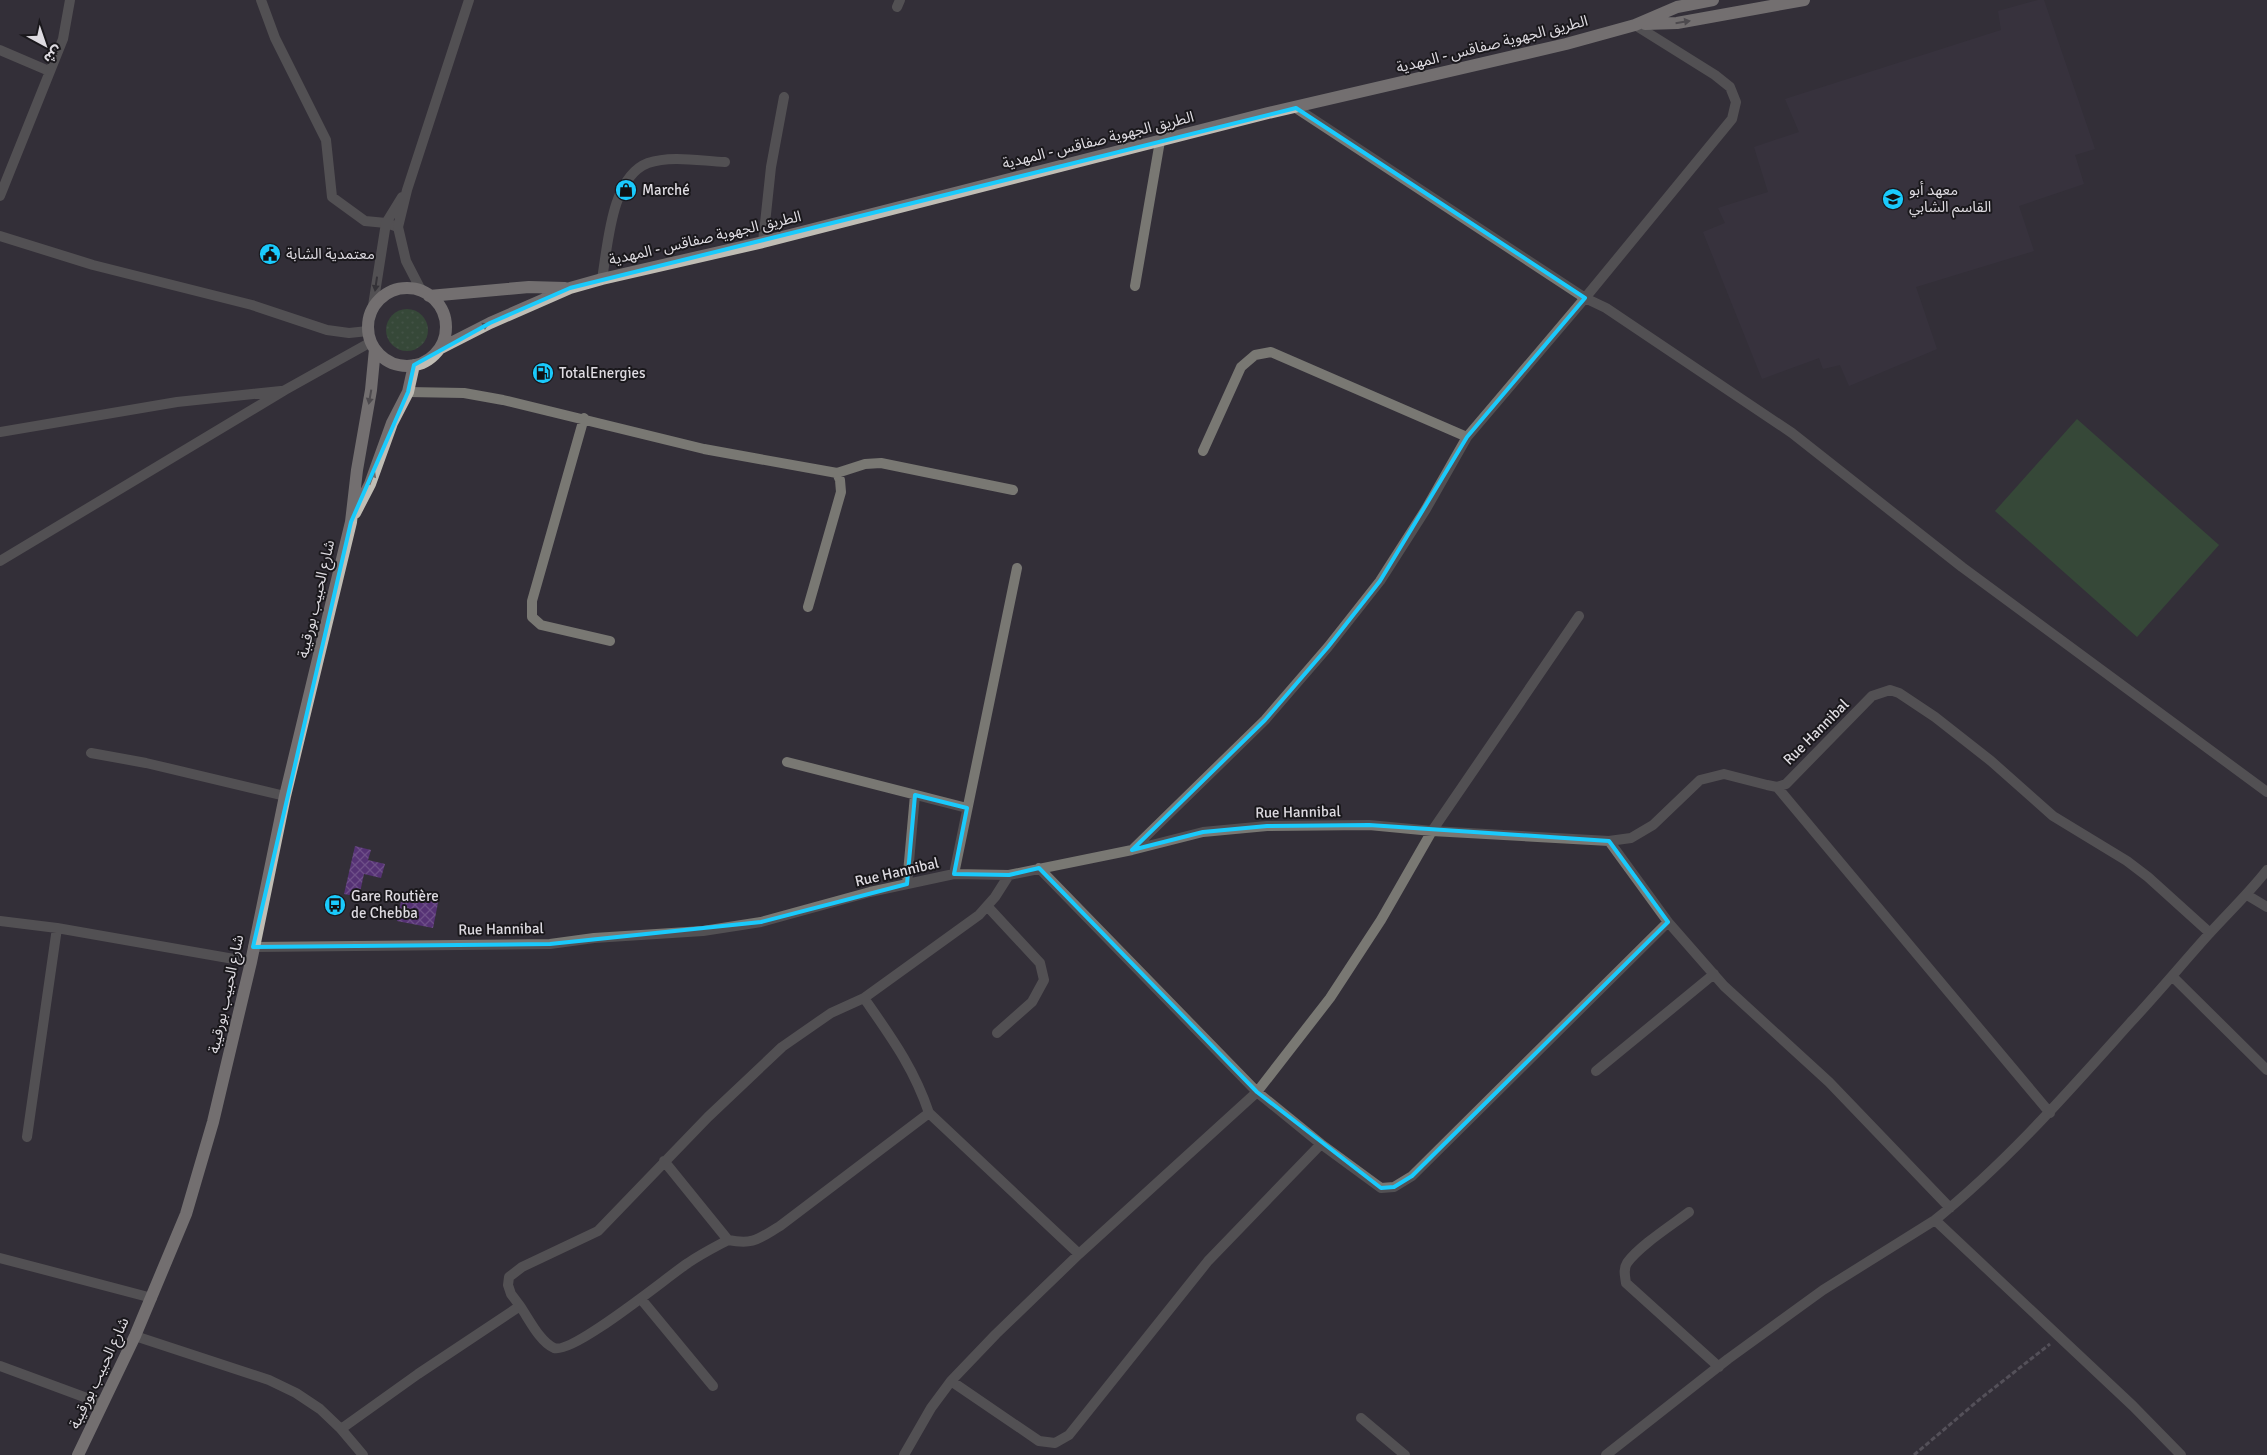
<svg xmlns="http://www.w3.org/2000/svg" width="2267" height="1455" font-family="Signika,'Noto Sans Arabic',sans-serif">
<defs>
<pattern id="grass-dots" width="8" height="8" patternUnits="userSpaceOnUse" patternTransform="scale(1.25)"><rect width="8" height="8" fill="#3a6639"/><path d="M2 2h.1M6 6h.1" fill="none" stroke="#567b55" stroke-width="1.8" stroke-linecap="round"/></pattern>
<pattern id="building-cross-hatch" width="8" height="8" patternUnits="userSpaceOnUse" patternTransform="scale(1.25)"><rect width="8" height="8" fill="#563275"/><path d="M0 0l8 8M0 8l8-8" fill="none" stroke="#6e4f88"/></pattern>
</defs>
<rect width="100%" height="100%" fill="#332f38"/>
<!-- built -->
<path fill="#3d3644" d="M2038 0H2044L2095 149 2075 155 2084 184 2019 206 2034 251 1916 287 1937 349 1849 386 1840 365 1823 369 1819 358 1762 379 1703 232 1725 223 1718 208 1768 192 1754 147 1799 132 1785 99 2001 30 1998 11Z"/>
<!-- grass -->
<path fill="url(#grass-dots)" d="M386 330a21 21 0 1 1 42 0a21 21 0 1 1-42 0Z"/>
<!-- pitch -->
<path fill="#3a6639" d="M2077 419 2219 545 2137 637 1995 511Z"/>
<!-- building -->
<path fill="url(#building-cross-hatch)" d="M355 846 371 850 368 860 385 864 381 878 364 874 359 897 344 894Z
M403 891 439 898 433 928 397 921Z"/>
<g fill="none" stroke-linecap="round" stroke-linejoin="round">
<!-- path -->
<path stroke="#7d7981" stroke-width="3" stroke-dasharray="5 2.5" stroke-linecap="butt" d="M1914 1455 1980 1399 2050 1344"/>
<!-- minor -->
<path stroke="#797873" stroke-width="10" d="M261 0 275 38 326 140 332 197 365 221 386 223 398 227
M897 7 900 0
M1635 25 1715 75 1730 87 1736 102 1732 119 1585 298 1606 308 1792 433 1962 567 2267 792
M0 50 49 71
M0 196 63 39 70 0
M0 236 93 265 252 305 327 330 349 333 368 331
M763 242 771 167 784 97
M602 279C608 245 611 177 648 163 671 155 701 161 725 162
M1135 286 1160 141
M408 392 464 393 503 400 704 449 837 473 865 464 881 463 1013 490
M584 418 532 601V617L541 625 610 641
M0 432 177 402 281 391
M1203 451 1241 367 1255 355 1271 352 1467 437
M0 561 285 390 371 342
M808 607 841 492 840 480 837 473
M91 753 146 763 285 796
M787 762 967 808
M1777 787 2050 1113
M1609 841 1668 922 1724 986 1829 1082 1950 1208
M1133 849 1265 720 1328 647 1380 581 1426 509 1467 437 1585 298 1296 108
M1039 868 1257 1092 1321 1144 1381 1188 1394 1187 1412 1176 1668 922
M954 874 1017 568
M907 884 915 795
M2247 895 2267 907
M988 907 1040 963 1044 980 1032 1002 997 1033
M0 921 57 928 251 962
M253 947 550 944 594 938 703 931 761 922 870 892 954 874 1009 875 1132 850 1203 832 1267 826 1369 825 1432 831 1609 841 1631 838 1653 825 1700 780 1724 774 1767 785 1777 787 1786 784 1872 696 1890 690 1899 693 1935 717 1991 761 2053 816 2127 861 2148 877 2210 933
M2173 977 2267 1070
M864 998C891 1037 914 1068 929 1113L1079 1254
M1596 1071 1714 974
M27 1137 57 928
M664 1161 728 1240
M1689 1212C1672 1225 1639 1246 1627 1263 1623 1269 1625 1276 1626 1283L1719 1367
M1935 1220 2133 1406 2181 1455
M0 1258 152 1298
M641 1299 713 1386
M520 1306C529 1319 540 1342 554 1348 573 1355 668 1276 688 1263 701 1254 715 1247 728 1240 754 1245 758 1239 780 1226L929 1113
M135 1336 269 1380 296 1393 320 1409 341 1429 363 1455
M0 1366 103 1404
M951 1381 1039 1441 1055 1443 1069 1435 1208 1261 1321 1144
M1361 1418 1405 1455
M341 1429 418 1374 520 1306 511 1294 508 1285 509 1277 522 1267 598 1231 708 1117 782 1047 831 1013 864 998 979 915 995 897 1009 875
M904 1455 931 1408 951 1381 996 1334 1079 1254 1257 1092 1330 998 1381 920 1432 831 1579 616
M1606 1455 1728 1359 1823 1290 1935 1220C2007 1162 2068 1092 2130 1023 2157 994 2182 964 2208 935 2228 913 2249 893 2267 870"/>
<!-- tertiary -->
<path stroke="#797873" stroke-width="10" d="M422 292 406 261 398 227 407 190 469 0
M372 312 386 223 402 197"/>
<!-- primary -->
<path stroke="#c0bdb4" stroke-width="12" d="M1645 24 1677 23 1804 0
M368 327a39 39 0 1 1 78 0a39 39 0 1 1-78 0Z
M429 296 529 287 565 288
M439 349 490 323 570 288 602 279 763 242 1268 113 1566 44 1635 25 1677 7 1713 0
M355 513 370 484 392 423 408 392 414 365
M78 1455 135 1336 186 1214 213 1122 251 962 285 796 351 522 357 470 371 390 375 349"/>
</g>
<!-- one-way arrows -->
<defs><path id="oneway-solid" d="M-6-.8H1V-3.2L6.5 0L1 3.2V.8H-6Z" transform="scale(1.25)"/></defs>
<g fill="#6d6a68">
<use href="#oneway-solid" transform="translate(1683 22) rotate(-9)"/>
<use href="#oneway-solid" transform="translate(482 327) rotate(-27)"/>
<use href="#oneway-solid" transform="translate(370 397) rotate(100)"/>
<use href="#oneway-solid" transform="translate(372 478) rotate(-69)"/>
</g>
<use fill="#363536" href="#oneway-solid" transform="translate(376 284) rotate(98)"/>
<!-- marked area -->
<path d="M0 0H2267V1455H0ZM1296 108 1585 298 1467 437 1380 581 1328 647 1265 720 1132 850 1203 832 1267 826 1369 825 1609 841 1668 922 1412 1176 1394 1187 1381 1188 1257 1092 1039 868 1009 875 954 874 967 808 915 795 907 884 761 922 550 944 253 947 351 522 408 392 414 365 490 323 570 288Z" fill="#332f38" fill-opacity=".55" fill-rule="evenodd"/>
<path fill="none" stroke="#1acafc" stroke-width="4" stroke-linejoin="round" d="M1296 108 1585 298 1467 437 1380 581 1328 647 1265 720 1132 850 1203 832 1267 826 1369 825 1609 841 1668 922 1412 1176 1394 1187 1381 1188 1257 1092 1039 868 1009 875 954 874 967 808 915 795 907 884 761 922 550 944 253 947 351 522 408 392 414 365 490 323 570 288Z"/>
<!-- icons -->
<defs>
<g id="shop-disc" transform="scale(1.125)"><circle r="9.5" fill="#1acafc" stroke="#1a181c"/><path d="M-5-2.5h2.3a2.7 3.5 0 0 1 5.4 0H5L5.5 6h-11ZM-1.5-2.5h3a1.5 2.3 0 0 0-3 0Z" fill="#111"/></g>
<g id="school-disc" transform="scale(1.125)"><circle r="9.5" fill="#1acafc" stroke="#1a181c"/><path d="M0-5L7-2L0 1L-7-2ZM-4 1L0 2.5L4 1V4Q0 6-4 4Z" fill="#111"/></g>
<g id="civic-disc" transform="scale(1.125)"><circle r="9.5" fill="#1acafc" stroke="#1a181c"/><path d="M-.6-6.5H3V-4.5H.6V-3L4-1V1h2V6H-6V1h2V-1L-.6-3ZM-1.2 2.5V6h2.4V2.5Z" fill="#111"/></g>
<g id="fuel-disc" transform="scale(1.125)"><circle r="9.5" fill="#1acafc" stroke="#1a181c"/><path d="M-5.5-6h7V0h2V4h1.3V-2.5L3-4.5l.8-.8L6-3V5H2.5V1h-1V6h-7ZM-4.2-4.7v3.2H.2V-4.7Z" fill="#111"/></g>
<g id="bus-disc" transform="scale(1.125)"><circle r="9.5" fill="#1acafc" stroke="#1a181c"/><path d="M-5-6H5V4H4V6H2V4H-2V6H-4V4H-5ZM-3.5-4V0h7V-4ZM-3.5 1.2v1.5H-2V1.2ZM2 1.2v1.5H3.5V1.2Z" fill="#111"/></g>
</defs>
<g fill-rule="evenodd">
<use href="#shop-disc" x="626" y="190"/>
<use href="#school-disc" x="1893" y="199"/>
<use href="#civic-disc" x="270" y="254"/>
<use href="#fuel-disc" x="543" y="373"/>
<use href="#bus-disc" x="335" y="905"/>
</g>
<g text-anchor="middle" stroke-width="4" stroke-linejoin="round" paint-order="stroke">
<!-- street labels -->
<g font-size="15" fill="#dedbe1" stroke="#1a181c">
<text transform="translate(1492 44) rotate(-14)" y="5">الطريق الجهوية صفاقس - المهدية</text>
<text transform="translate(1098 140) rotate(-14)" y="5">الطريق الجهوية صفاقس - المهدية</text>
<text transform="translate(705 238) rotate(-13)" y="5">الطريق الجهوية صفاقس - المهدية</text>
<text transform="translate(316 599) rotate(-77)" y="5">شارع الحبيب بورقيبة</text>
<text transform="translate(1816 732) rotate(-45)" y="5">Rue Hannibal</text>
<text transform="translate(1298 812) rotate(-1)" y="5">Rue Hannibal</text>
<text transform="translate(897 872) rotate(-13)" y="5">Rue Hannibal</text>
<text transform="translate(501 929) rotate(-1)" y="5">Rue Hannibal</text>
<text transform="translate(226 994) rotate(-78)" y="5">شارع الحبيب بورقيبة</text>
<text transform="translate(99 1373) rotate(-65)" y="5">شارع الحبيب بورقيبة</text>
</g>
<!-- poi labels -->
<g font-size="15" fill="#dedbe1" stroke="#1a181c" text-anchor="start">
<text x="642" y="195">Marché</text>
<text x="1909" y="195">معهد أبو<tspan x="1909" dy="17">القاسم الشابي</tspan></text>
<text x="286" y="259">معتمدية الشابة</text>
<text x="559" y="378">TotalEnergies</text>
<text x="351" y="901">Gare Routière<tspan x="351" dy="17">de Chebba</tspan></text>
</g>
</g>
<!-- north arrow -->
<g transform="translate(45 45) rotate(140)" stroke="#1a181c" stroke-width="4" paint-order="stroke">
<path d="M0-4L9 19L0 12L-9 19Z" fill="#dedbe1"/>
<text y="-8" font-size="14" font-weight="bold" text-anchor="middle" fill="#dedbe1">ش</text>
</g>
</svg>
